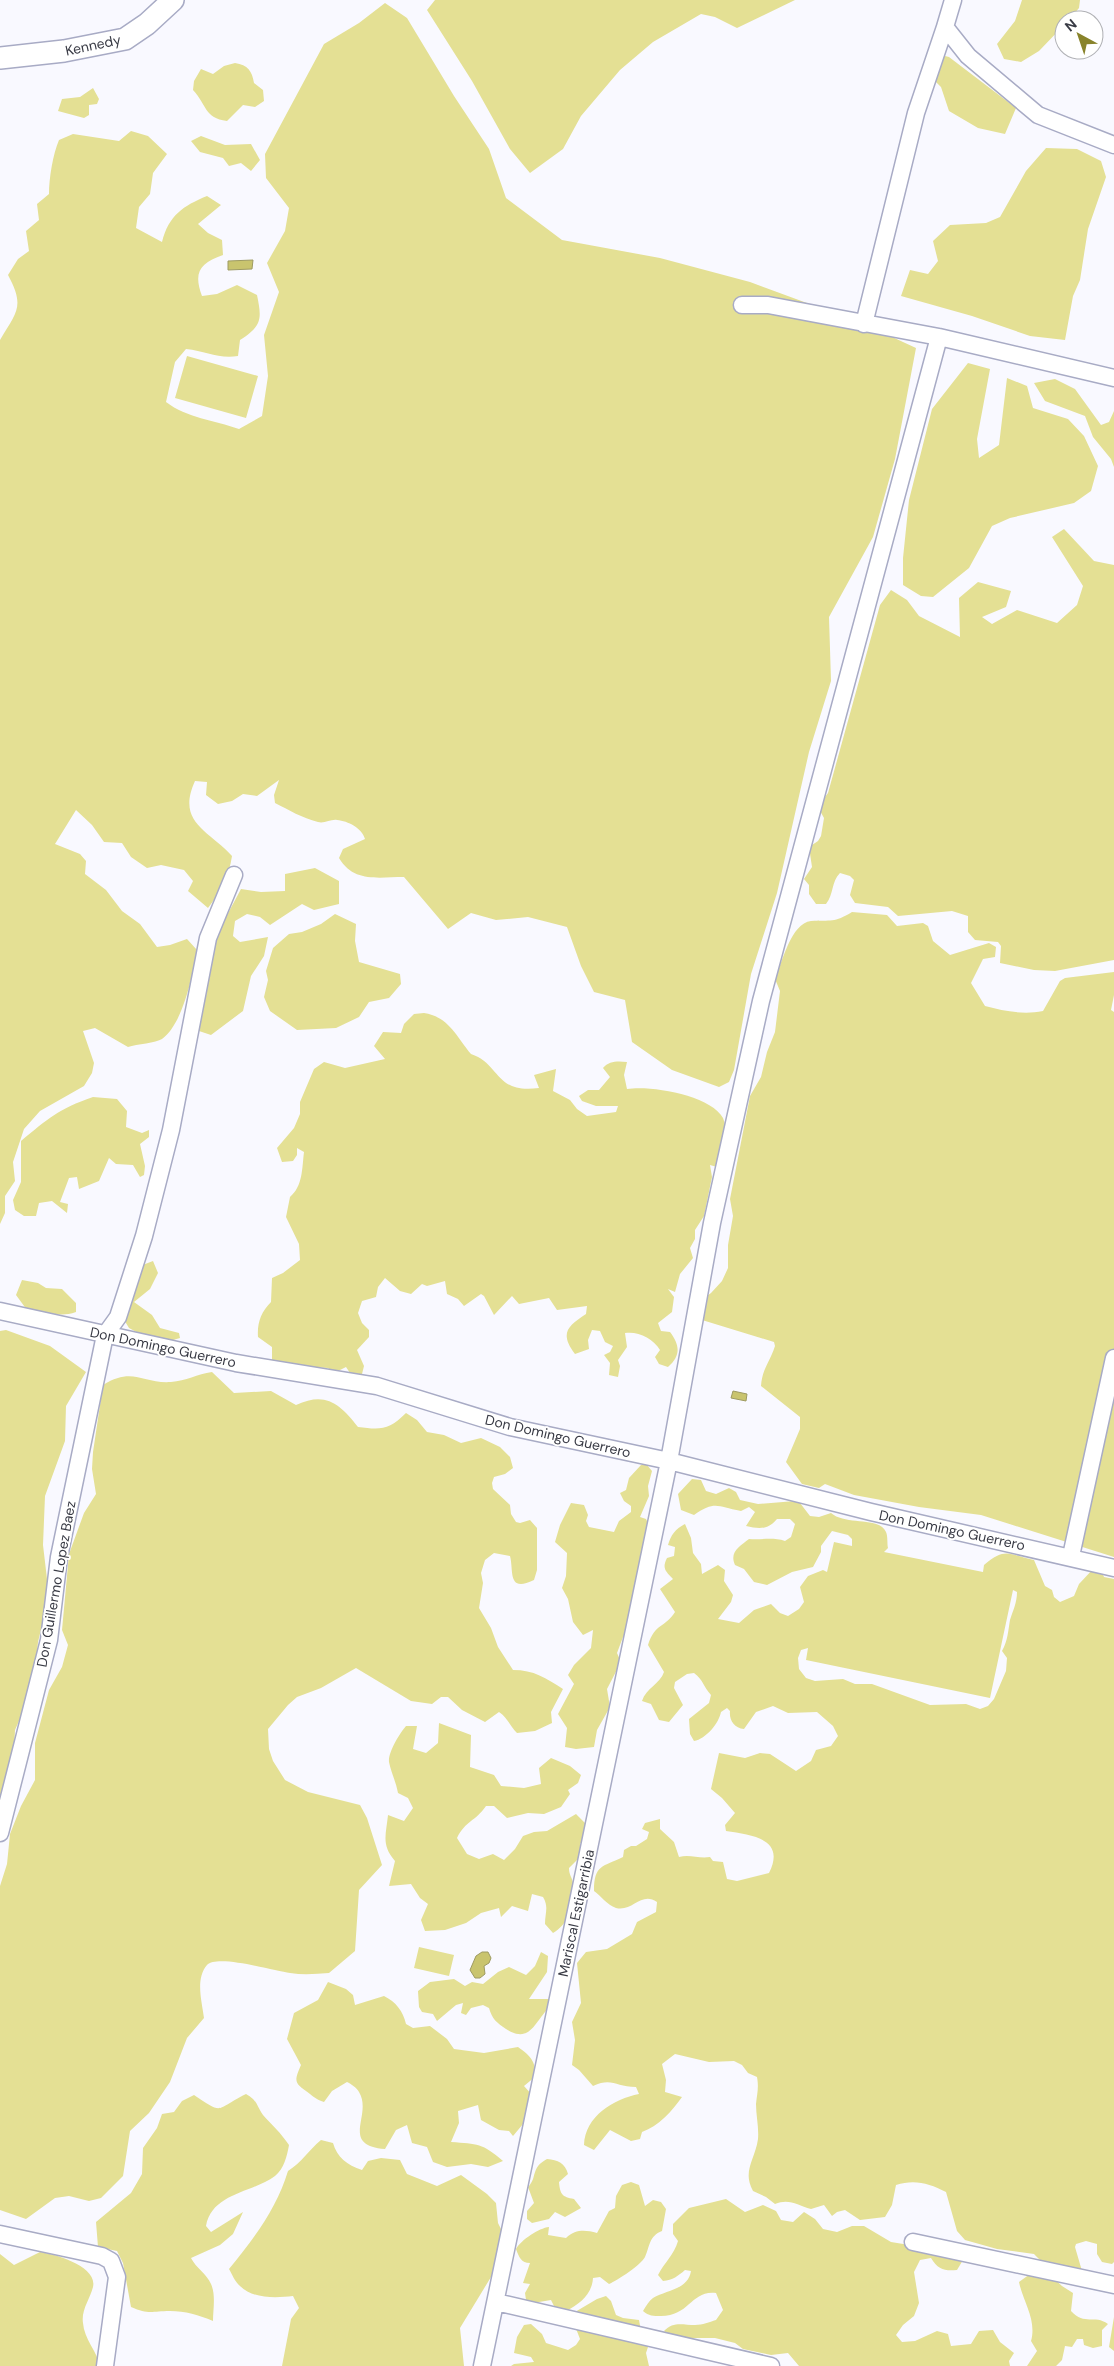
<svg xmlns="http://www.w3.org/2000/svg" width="1114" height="2366" font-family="'DM Sans',sans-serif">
<rect width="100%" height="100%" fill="#f9f9ff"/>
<!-- green -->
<path fill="#e4e094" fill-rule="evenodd" d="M435 0H795L737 28 715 17 701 14 653 42 620 70 581 116 563 149 530 173 510 149 472 81 427 10Z
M1022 0H1080L1079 8 1069 20H1064V25L1039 51 1021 62 1004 59 997 44 1015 21Z
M385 3 407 18 454 96 489 149 506 198 562 240 660 258 750 282 864 324 916 348 895 459 873 537 829 617 831 681 809 752 777 893 751 974 734 1070 729 1082 719 1087 672 1070 632 1042 625 1000 594 992 581 966 567 927 528 917 496 920 471 913 448 929 404 877C378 877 354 883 339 858L343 849 365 839C362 828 348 821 337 820 331 819 324 824 318 822 302 818 289 810 275 803L274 795 279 780 257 796 243 794 232 801 218 804 206 795 207 782 195 781C176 823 209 830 232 856 229 876 221 891 208 908L188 891 193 881 184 870 161 865 147 868 131 857 122 843 104 842 92 825 76 810 55 844 80 854 86 861 85 874 106 890 122 911 140 924 157 947 170 945 187 939 197 950C193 974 183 1024 162 1039 156 1043 137 1044 128 1047L95 1028 83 1031 94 1063 92 1073 84 1086 40 1111 24 1129 13 1162 15 1181 5 1196V1213L0 1224V340C17 311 25 307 8 275L18 259 29 251 26 231 39 220 37 204 49 194C49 178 53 154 59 140L73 134 119 141 131 131 148 136 167 154 153 173 150 194 139 207 136 228 162 242C169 215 183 206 207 196L221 205 198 224 208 233 222 240 223 255C200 263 193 272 202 296L217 294 237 285 257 295C262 319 262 326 240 340L238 356C218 359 206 351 186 349L175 362 166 402C187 418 214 420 239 429L262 416 268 376 264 335 279 292 267 263 285 231 289 208 266 178 265 154 324 44 359 23Z
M941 55 949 57 1016 108 1005 134 978 128 949 111 941 87 927 73Z
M235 63C248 65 252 71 254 83L263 90 264 101 255 107 243 105 227 121C204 118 207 105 193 90L194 81 201 69 213 74 224 66Z
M93 88 99 99 97 104 89 105V115L84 118 58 111 62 99 80 97Z
M201 136 225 145 251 144 260 160 251 171 241 163 229 166 223 158 200 152 191 141Z
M1046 148 1077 149 1101 161 1106 177 1088 229 1080 280 1073 296 1065 340 1030 336 972 316 901 296 910 270 928 274 938 261 933 241 950 225 986 223 1000 217 1026 171Z
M187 356 258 376 246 418 175 398Z
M968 363 990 369 977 439 979 458 999 445 1007 378 1027 386 1033 408 1068 419 1084 436 1098 466 1091 491 1074 503 1010 518 992 526 969 568 933 597 921 596 903 585V558L909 500 932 409Z
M1055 379 1075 389 1101 425 1109 422 1114 411V467L1111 459 1093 437 1085 416 1045 401 1034 383Z
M1064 529 1094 561 1114 565V960L1055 971 1034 970 1000 963 1001 946 998 942 975 940 968 932V916L952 911 898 916 888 907 855 903 850 895 854 880 850 876 840 873C831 882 834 894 826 904H816L809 894V885L804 879 812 867 809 847 818 841 821 836 824 818 819 809V805L828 793 880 605 891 590 907 600 919 616 960 637 959 598 978 582 1011 591 1006 607 982 617 992 624 1017 610 1057 623 1077 605 1083 586 1052 537Z
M315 868 339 881V904L314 910 302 904 270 925 260 917 247 914 235 921 233 936 240 942 268 937 264 956 251 976 243 1011 211 1035 199 1031C197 1018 203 1008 206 996 210 975 211 957 209 936L226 917 241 889 261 892 285 891V874Z
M852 912 887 915 897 926 923 923 928 926 933 941 950 955 989 943 996 947 995 957 983 959 971 983 985 1006C1004 1011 1023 1015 1043 1011L1060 981 1065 978 1114 972V995L1111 1010 1114 1012V1557L981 1515 919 1507 854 1495 825 1484 819 1488 802 1484 786 1462 800 1429V1417L761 1386C762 1369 770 1362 775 1346L774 1342 702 1320 704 1298 711 1293 722 1281 728 1268V1245L733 1216 730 1199 750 1096 761 1077 767 1052 775 1032 780 991 775 979C782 963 791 923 811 921 831 920 834 923 852 912Z
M335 914 356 924 355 941 359 962 400 974 401 984 389 998 369 1002 359 1017 336 1028 297 1030 270 1011 264 997 268 980 266 971 273 948 289 934 302 932 321 924Z
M424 1013C449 1017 456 1036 471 1054 501 1064 494 1094 539 1088L534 1075 556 1069 553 1091 570 1100 577 1109 587 1116 616 1112 618 1106H596L582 1101 579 1096 588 1090H599L610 1077 603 1068C609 1061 617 1061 627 1062L624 1075 627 1089C650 1085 711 1095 723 1118 730 1135 723 1152 717 1167L710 1165 712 1177 704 1216 695 1230V1239L690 1248 693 1258 680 1274 675 1292 668 1289 674 1297 672 1312 658 1323 661 1331 670 1332C680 1345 681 1356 668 1367L659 1364 655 1357 660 1350C653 1338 638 1331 625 1333L627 1347 618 1360 620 1366 618 1377 609 1375 610 1363 604 1355 610 1352 613 1346 605 1342 600 1331 592 1330 588 1340 589 1349 575 1354C559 1333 568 1326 586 1314L587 1306 557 1310 549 1298 519 1304 512 1296 494 1315 484 1296 481 1294 464 1306 458 1299 447 1294 445 1281 427 1286 422 1284 411 1294 400 1291 385 1278 378 1287 376 1297 362 1301 358 1313 362 1323 369 1330V1337L357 1350 364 1366 362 1374 352 1376 346 1367 334 1373 328 1368 272 1364V1347L258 1337C257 1323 261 1312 271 1302L272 1278 283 1273 300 1260 299 1244 286 1217 290 1197C303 1186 302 1168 304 1152L297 1148V1155L293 1161 282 1162 277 1148 294 1128 300 1114V1102L314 1069 324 1062 345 1068 385 1059 374 1046 383 1032 401 1033 404 1024 414 1014Z
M93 1097 117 1099 127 1111 126 1127 142 1133 149 1130V1137L140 1144 145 1166 144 1175 140 1177 133 1165 116 1164 109 1158 99 1181 79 1189 77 1177 69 1178 60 1202 68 1204 67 1213 52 1201 39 1203 36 1216H24L15 1210 13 1200 21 1182V1141C49 1118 58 1109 93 1097Z
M153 1261 158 1273 150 1289 134 1302 152 1315 160 1328 179 1333 180 1338 159 1344 129 1328 123 1318 140 1266Z
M22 1280 38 1283 46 1288 62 1289 76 1303V1312C56 1319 47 1309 27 1310L16 1295Z
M6 1330 50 1346 86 1372 66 1406 65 1441 45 1496 43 1545 49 1596 38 1642 33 1689 15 1730 13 1771 0 1803V1331Z
M212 1372 234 1393 271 1391 296 1405C326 1391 340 1404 358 1427 381 1430 389 1430 406 1413L417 1420 427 1432 444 1435 461 1443 481 1438 500 1447 510 1457 513 1468 505 1474 494 1477 492 1483 493 1489 510 1505 511 1514 516 1522 520 1523 530 1520 537 1528V1570L534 1580C507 1593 514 1571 510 1556L494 1553 485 1560 481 1573 483 1583 479 1608 491 1628 498 1647 513 1670C534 1670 546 1678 563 1689L551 1712 552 1723 535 1731 517 1733C510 1726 507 1717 499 1712L485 1722 462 1710 448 1697H441L432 1704 411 1701 356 1668 321 1688 297 1697 288 1705 268 1729 269 1749 273 1761 285 1780 308 1792 360 1805 367 1818 382 1865 359 1890 355 1951 329 1973C316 1974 303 1975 290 1973 274 1971 218 1954 207 1965 195 1979 202 2002 204 2018L187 2038 170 2082 149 2113 130 2131 123 2176 101 2198 89 2201 69 2196 55 2198 26 2219 0 2210V1886L7 1864 10 1834 21 1806 35 1780V1743L49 1690 62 1667 68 1645 62 1630 69 1554 84 1513 96 1494 92 1469 93 1452 103 1385C133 1366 143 1384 171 1382 186 1381 197 1374 212 1372Z
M641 1465H647L652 1471 648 1486 649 1496 640 1517 646 1519 650 1527 646 1548 641 1557 638 1586 631 1603 630 1630 623 1637 617 1653 621 1662 607 1689 610 1707 597 1730 594 1747 576 1749 565 1747 567 1728 558 1714 574 1684 568 1675 574 1665 591 1648 593 1630 583 1635 573 1622 568 1599 562 1588 566 1576 567 1553 555 1542 560 1525 571 1503 584 1505 588 1515 586 1521 589 1527 614 1532 619 1521 631 1512V1506L624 1501 620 1493 626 1490 629 1478Z
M692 1479 701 1480 706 1491 716 1494 729 1488 736 1492 740 1500 758 1504 795 1501 800 1503 810 1516 819 1517 831 1513C846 1526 879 1516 886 1532 888 1536 887 1544 888 1548L884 1552 983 1572 984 1565C1006 1546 1010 1555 1034 1560L1045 1586 1052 1590 1054 1597 1060 1602 1074 1596 1079 1584 1094 1568 1101 1570 1104 1577 1114 1579V2262L1112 2264 1102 2262 1097 2254V2244L1086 2241 1076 2244 1075 2247 1082 2271 1046 2266 1034 2254 997 2249 965 2240 957 2231 946 2192C929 2183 914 2179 896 2185L892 2205 885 2217 860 2220 845 2210 837 2212 832 2216 824 2205 811 2209C797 2205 789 2198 775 2204L766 2197 753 2191C742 2171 755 2160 758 2139 759 2127 756 2116 756 2104 757 2094 759 2088 757 2077L748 2073 742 2065 734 2061 709 2062 675 2054 662 2064 666 2080 665 2092 682 2097C672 2111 659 2126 642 2132L640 2139 631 2141 610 2130 594 2150 584 2145C585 2116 614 2099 639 2094L636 2087C616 2087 612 2077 593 2086L579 2070 572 2065 575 2040 572 2022 581 2003 577 1963 586 1952 607 1949 632 1934 637 1922 656 1912 657 1902C641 1891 633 1912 616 1908 607 1905 601 1896 594 1891 594 1864 603 1867 623 1857L624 1850 631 1846H636L647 1839 649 1832 642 1829 645 1823 660 1819V1829L674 1842 679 1857C690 1854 699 1859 710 1857L713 1861 723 1862 727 1879 737 1881 769 1873C786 1839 753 1835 726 1831L725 1825 735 1813 722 1798 711 1789 719 1753 745 1758 760 1753 770 1754 796 1771 811 1761 816 1750 831 1746 838 1736 833 1726 817 1712 788 1713 773 1706 756 1712 744 1729C734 1728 729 1720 730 1711L727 1708 721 1712C719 1723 706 1739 694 1741L690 1734 689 1719 709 1703 711 1695C703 1686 704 1681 694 1673L687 1674 675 1682 674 1688 683 1705 669 1722 659 1720 651 1704 642 1701C646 1688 660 1684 664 1672L648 1645C655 1623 665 1628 675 1612L660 1589 673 1579C665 1571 662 1568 667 1558L674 1556 675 1547 668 1545C671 1535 675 1529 685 1524L691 1538 693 1553 701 1564 702 1574 718 1565 725 1570 724 1581 733 1595 731 1602 718 1619 739 1623 754 1610 771 1604 780 1613 788 1616 799 1609 804 1602 800 1587 808 1576 823 1570 827 1572 834 1542 852 1546V1539L848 1535 832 1531 821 1546V1552L813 1567 792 1572 767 1585 754 1582 744 1569 735 1565C729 1552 740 1546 749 1539 762 1540 773 1537 785 1541L791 1537 795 1524 790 1519H777C768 1530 759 1529 746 1526L755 1512 749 1507 741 1511C717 1507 716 1500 694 1515L681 1510 678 1494ZM1013 1590 1017 1592C1017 1603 1013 1610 1010 1620 1008 1631 1008 1640 1002 1651L1007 1658 1006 1671 994 1699 988 1706 980 1709 966 1704 930 1705 872 1684H855L843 1679 815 1681 806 1678 799 1669 798 1658 801 1650 808 1648 806 1660 990 1698Z
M439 1723 471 1735 470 1767 494 1775 501 1786 524 1788 541 1784 539 1768 551 1758 570 1766 581 1775 578 1783 568 1790 570 1794 561 1807 544 1814 528 1813 507 1818 494 1806H486C475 1822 466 1820 457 1838L467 1854 479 1859 493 1854 504 1860 515 1849 523 1836 534 1832 547 1831 576 1814 590 1828 580 1844V1857L569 1868C569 1875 572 1877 573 1883 576 1902 569 1924 553 1933L545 1924C545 1913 549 1907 543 1897L532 1894 528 1911 512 1906 501 1917 499 1908 481 1913 466 1923 445 1930 425 1931 421 1920 428 1904 420 1898 411 1884 389 1886 395 1861C381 1845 386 1835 388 1815L404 1821 413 1808 408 1798 398 1793C396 1782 391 1772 389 1762 388 1752 400 1733 406 1726H417L413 1749 426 1753 438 1743Z
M419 1947 454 1955 449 1976 414 1968Z
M541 1952 548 1956 547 1972 529 1999H550V2007C535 2020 531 2045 506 2029 497 2023 492 2019 489 2008L483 2005 471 2008 466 2015 461 2013 463 2003 456 2005 437 2021 433 2014 422 2012 419 2007 418 1991 430 1982 454 1979 465 1986 472 1982 483 1984 498 1972 509 1967 526 1975 535 1966Z
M328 1982 346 1989 353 1995 355 2005 384 1996C396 2002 403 2011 406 2024L413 2028 430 2026 447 2039 454 2049 484 2053 518 2047C531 2056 535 2061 536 2076L524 2086 533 2096 523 2124 513 2136 509 2131 499 2130 481 2120 478 2105 458 2111 459 2123 451 2142C478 2144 482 2143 503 2161L488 2167 471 2164 447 2167 433 2162 427 2147 412 2143 407 2125 396 2130 385 2149C339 2145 373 2115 359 2092 357 2088 351 2084 347 2082L332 2091 324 2102C318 2100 315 2098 310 2094 295 2083 293 2083 301 2065L287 2039 294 2013 318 2000Z
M246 2094C258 2101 256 2105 263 2115 272 2125 281 2133 289 2145 287 2156 284 2169 275 2176 252 2193 212 2193 206 2226L211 2232 243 2212 233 2234 220 2245 191 2258C196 2268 207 2274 211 2284 216 2295 213 2309 213 2321 199 2315 185 2311 170 2311 152 2311 149 2315 131 2307L123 2263 117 2251 98 2247 96 2222 131 2193 142 2174 143 2148 157 2128 162 2114 174 2112 182 2101 194 2095C225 2116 215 2109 246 2094Z
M321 2140 333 2143C337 2157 347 2165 362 2170L368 2161 381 2158 400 2160 407 2174 437 2186 461 2175 487 2194 496 2203 498 2223 505 2237 502 2255 491 2277 460 2328 464 2366H282L291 2319 299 2308 293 2296C276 2298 253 2299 240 2286 235 2282 232 2274 229 2269 253 2240 277 2208 288 2171 302 2162 308 2151 321 2140Z
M547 2159C558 2160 565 2163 568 2174L559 2182C560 2194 562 2197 574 2199L581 2208 565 2217 555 2212 549 2219 532 2223 527 2219V2211L534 2203 528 2187C538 2177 530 2168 547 2159Z
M631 2182 639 2185 645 2206 653 2200 661 2202 666 2209 662 2231C649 2236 650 2246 645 2257 641 2265 618 2280 609 2284L600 2277 593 2278C592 2294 580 2304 566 2311L556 2310 551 2300 533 2303 526 2300 525 2293 530 2284 523 2283 530 2263C521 2263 519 2257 516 2249 521 2240 539 2228 549 2227L548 2235 566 2238C576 2229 585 2230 597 2233L609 2211 615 2208 616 2196 622 2185Z
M726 2199 745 2212 763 2205 776 2211 781 2220 793 2222 804 2212 815 2219 823 2229 837 2232 852 2226H864L891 2242 946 2251 963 2260 957 2270C945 2271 938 2270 931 2258L920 2260 914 2272 919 2303 914 2316 903 2325 896 2335 902 2342 915 2341 937 2331 948 2334 951 2346 971 2344 979 2331 993 2330 1000 2342 1014 2353 1009 2361 1010 2366H799L788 2353 771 2355 743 2349 735 2343 715 2338H673L664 2331C673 2321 683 2325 695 2325 703 2325 709 2322 716 2320L723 2310 716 2293C691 2290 690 2316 661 2316 653 2316 649 2316 643 2311 646 2306 649 2301 653 2298 666 2290 688 2290 691 2271L685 2270C678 2276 673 2280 663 2281L658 2275C664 2263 674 2255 678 2241L673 2234V2224L689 2208Z
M40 2252C54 2254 98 2266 93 2287 90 2299 81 2310 83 2323 84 2339 97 2351 100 2366H0V2254L14 2265Z
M1030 2274H1049L1062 2286 1073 2293 1071 2311C1085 2326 1094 2314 1108 2324L1102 2330V2346L1093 2348 1084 2345 1083 2339H1077L1072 2347 1065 2346 1062 2360 1056 2366H1027L1037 2351 1031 2341C1037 2320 1023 2302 1019 2282Z
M606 2296 611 2301 616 2315 623 2318 639 2320 641 2331 648 2347 646 2353 649 2366H511L514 2364 534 2362 531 2357 514 2353 517 2337 524 2325 531 2324 542 2334 546 2343 568 2350 576 2345 580 2339 575 2326V2312L597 2299Z
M1114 2317V2351L1109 2347Z"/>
<!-- water -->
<path fill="#c9c46e" stroke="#9e9b62" d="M253 260 252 269 228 270V261Z
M733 1391 747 1394 746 1401 731 1398Z
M482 1952H488L491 1958 489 1963 484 1966 485 1974 480 1978H475L470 1970 476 1956Z"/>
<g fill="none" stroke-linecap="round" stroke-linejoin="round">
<!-- minor casing -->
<g stroke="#a8abc5" stroke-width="19">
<path id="minor" d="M953 0 945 27 968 56 1038 115 1114 145
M742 305H768L939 337 1114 378
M864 324 916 113 945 27
M0 1311 236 1363 377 1386 510 1427 669 1461 871 1512 1114 1568
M1071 1556 1114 1358
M0 1833 49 1640 59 1557 105 1335 118 1317 144 1236 171 1130 208 938 234 875
M0 2234 102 2256 111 2261 117 2277 105 2366
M913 2242 1114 2285
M496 2302 771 2366
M482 2366 669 1461 712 1223 761 1001 939 337"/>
</g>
<!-- major casing -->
<g stroke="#a8abc5" stroke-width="24">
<path id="major" d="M0 58 64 51 125 39 147 24 173 0"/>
</g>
<!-- minor -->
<use href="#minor" stroke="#fff" stroke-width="16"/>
<!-- major -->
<use href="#major" stroke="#fff" stroke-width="21"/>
</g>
<g text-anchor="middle" stroke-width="4" stroke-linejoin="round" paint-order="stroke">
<!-- street labels -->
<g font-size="14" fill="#393b45" stroke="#fff">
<text transform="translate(93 45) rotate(-12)" y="5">Kennedy</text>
<text transform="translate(163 1347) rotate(12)" y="5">Don Domingo Guerrero</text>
<text transform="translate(558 1436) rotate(13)" y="5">Don Domingo Guerrero</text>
<text transform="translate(952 1530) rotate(12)" y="5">Don Domingo Guerrero</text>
<text transform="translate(56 1584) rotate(-80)" y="5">Don Guillermo Lopez Baez</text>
<text transform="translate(576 1913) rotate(-78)" y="5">Mariscal Estigarribia</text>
</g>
</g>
<!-- north arrow -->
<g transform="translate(1079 35) rotate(320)"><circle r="24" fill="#ffffff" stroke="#b0b1b5"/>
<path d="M0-4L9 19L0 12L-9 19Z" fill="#88832b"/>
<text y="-8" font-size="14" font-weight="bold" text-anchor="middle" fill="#393b45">N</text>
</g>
</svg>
